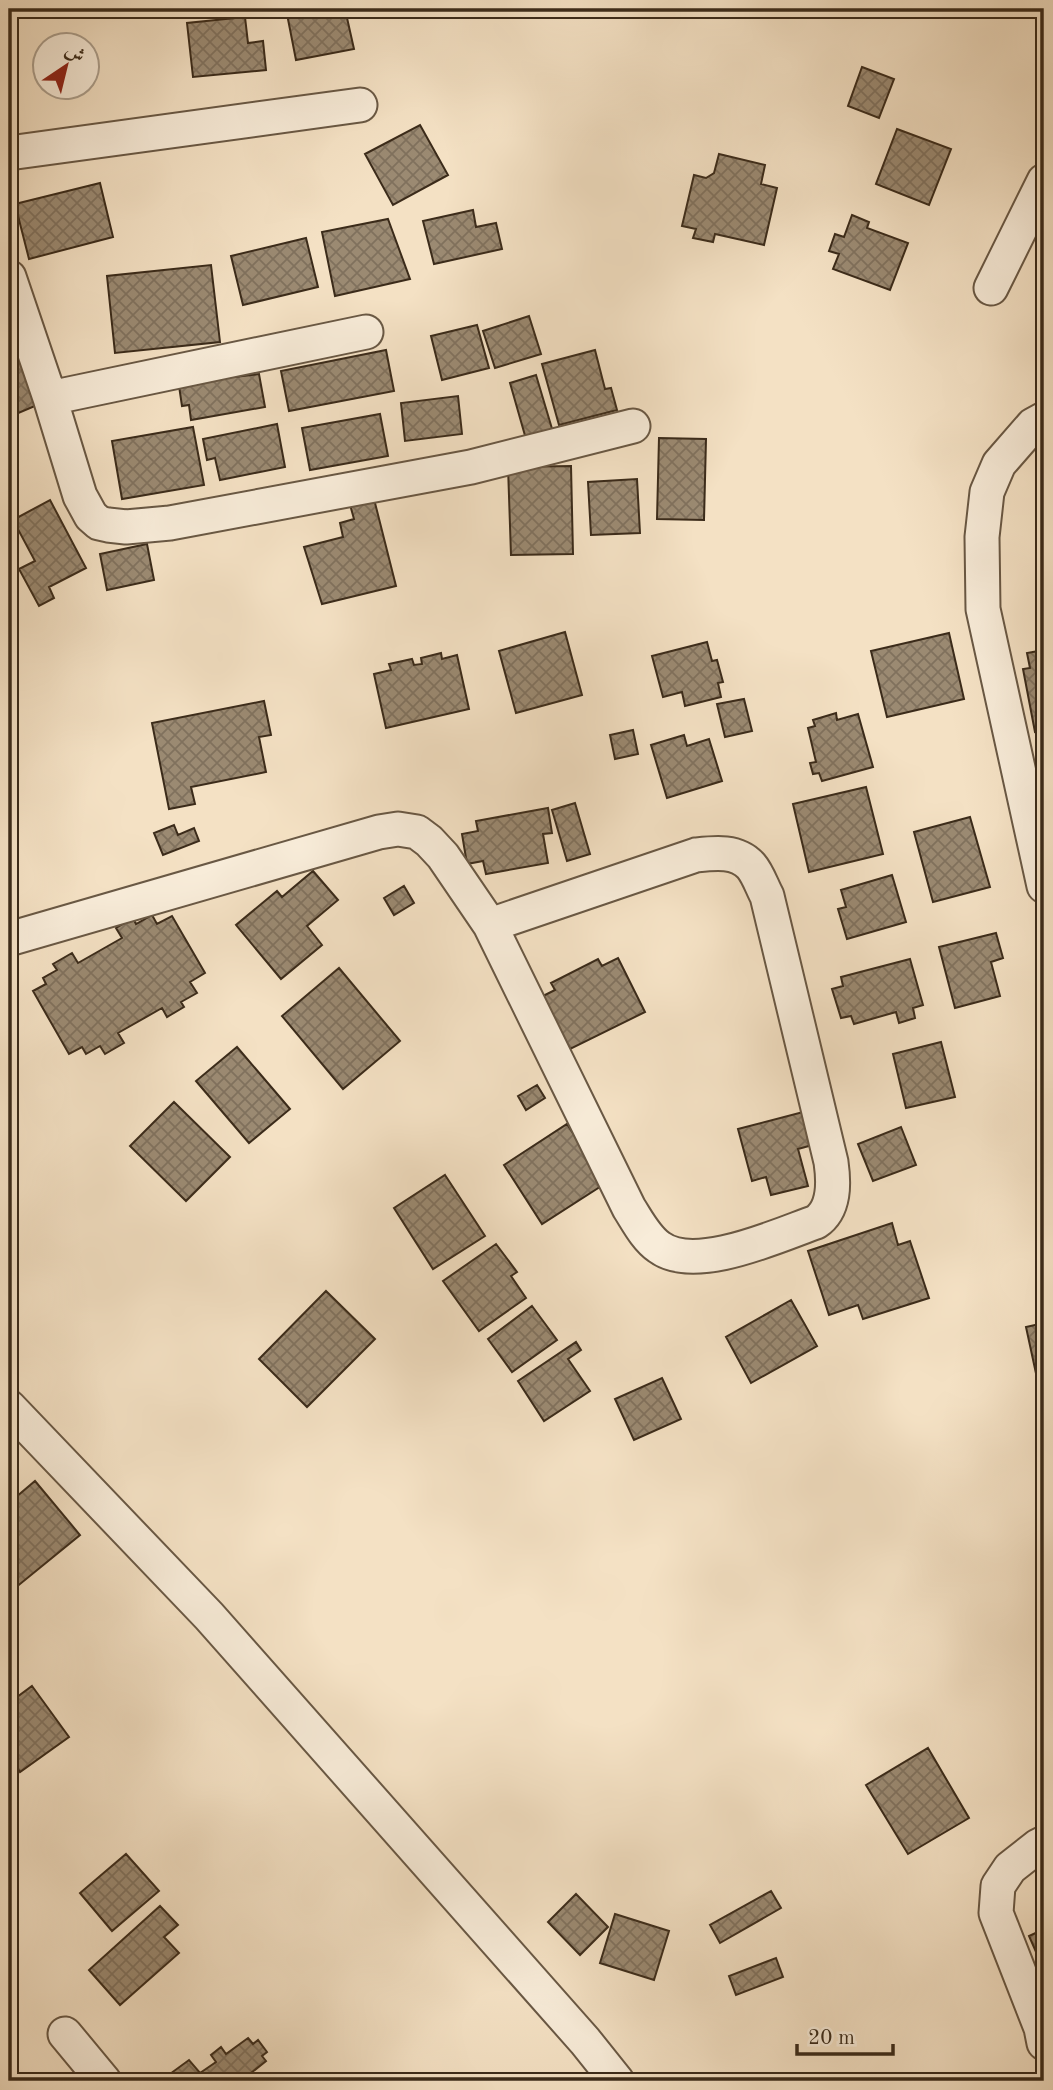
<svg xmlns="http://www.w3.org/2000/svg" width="1053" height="2090" font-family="'Old Standard TT',Amiri,serif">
<defs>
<pattern id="building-cross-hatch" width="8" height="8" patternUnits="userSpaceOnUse" patternTransform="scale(1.75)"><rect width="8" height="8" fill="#9b8a72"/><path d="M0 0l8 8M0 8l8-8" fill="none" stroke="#80715d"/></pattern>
</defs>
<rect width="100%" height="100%" fill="#f4e1c4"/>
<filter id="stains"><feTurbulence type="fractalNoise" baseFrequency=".00286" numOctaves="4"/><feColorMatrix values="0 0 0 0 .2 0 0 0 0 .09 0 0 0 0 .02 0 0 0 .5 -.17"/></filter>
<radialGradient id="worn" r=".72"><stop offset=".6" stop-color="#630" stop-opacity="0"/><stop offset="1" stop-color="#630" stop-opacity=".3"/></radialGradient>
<!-- building -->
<path fill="url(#building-cross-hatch)" stroke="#3b2b1a" stroke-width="2" d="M286 9H345L354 49 296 60Z
M245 17 248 43 263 41 266 70 193 77 187 23Z
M862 67 894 79 879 118 848 106Z
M420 125 448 175 393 205 365 154Z
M897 129 951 149 929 205 876 184Z
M719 154 765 165 761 184 777 188 764 245 715 234 713 242 693 238 696 229 682 226 694 175 706 178 714 173Z
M100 183 113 237 29 259 15 204Z
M473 210 476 227 496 223 502 249 434 264 423 221Z
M852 215 869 222 867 228 908 243 890 290 833 269 839 254 829 251 835 234 844 237Z
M388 219 410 279 335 296 322 232Z
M306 238 318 287 243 305 231 256Z
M211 265 220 342 115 353 107 276Z
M529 316 541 354 495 368 483 331Z
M477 325 489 368 442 380 431 336Z
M9 327 42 403 9 417Z
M386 350 394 391 289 411 281 371Z
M595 350 605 389 611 388 617 410 559 425 542 364Z
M234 369 235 377 259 374 265 407 191 420 189 405 182 406 179 386Z
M536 375 553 432 526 439 510 383Z
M458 396 462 434 405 441 401 403Z
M380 414 388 456 310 470 302 428Z
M277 424 285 467 220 480 215 458 207 460 203 439Z
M193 427 204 485 122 499 112 441Z
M659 438 706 439 704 520 657 519Z
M571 466 573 554 511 555 508 467Z
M637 479 640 533 591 535 588 482Z
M373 495 396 586 322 604 304 547 343 537 340 523 354 519 349 501Z
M50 500 86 568 49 587 54 598 39 606 19 569 35 561 13 520Z
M147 544 154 580 107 590 100 554Z
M565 632 582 695 516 713 499 651Z
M949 633 964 699 887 717 871 651Z
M707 642 712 661 717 660 723 682 718 683 721 697 685 706 682 692 663 697 652 656Z
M1044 650V730L1035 732 1023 669 1030 668 1027 653Z
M441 653 442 659 457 655 469 709 386 728 374 674 391 670 389 664 412 659 414 665 422 664 421 658Z
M744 699 752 731 725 737 717 704Z
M264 701 271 735 259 737 266 772 191 787 195 804 169 809 152 723Z
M836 713 837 720 858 714 873 767 822 781 819 773 813 774 810 763 816 762 808 728 815 726 813 720Z
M633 730 638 754 615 759 610 735Z
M684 735 687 746 709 739 722 781 667 798 651 745Z
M866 787 883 854 809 872 793 804Z
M575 803 590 854 567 861 552 810Z
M548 808 552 833 543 834 548 863 486 874 483 861 467 864 462 834 478 831 476 821Z
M970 817 990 887 933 902 914 832Z
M174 825 178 835 194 828 199 841 163 855 154 833Z
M313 871 338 900 307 926 322 945 281 979 236 925 277 891 282 897Z
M892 875 906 922 847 939 838 909 846 907 841 890Z
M404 886 414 903 394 915 384 898Z
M152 915 157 924 172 916 205 973 190 982 197 993 181 1002 184 1007 167 1017 162 1008 118 1033 124 1043 105 1054 100 1046 86 1054 82 1047 69 1054 33 991 46 984 43 978 57 970 53 964 72 953 78 963 122 938 116 928 133 918 136 924Z
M996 933 1003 958 991 962 1000 996 955 1008 939 947Z
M618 958 645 1012 562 1053 535 1000 555 990 551 983 598 959 602 966Z
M910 959 923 1005 913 1008 915 1018 899 1023 896 1012 854 1024 851 1016 841 1018 832 989 843 986 841 977Z
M339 968 400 1041 343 1089 282 1016Z
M941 1042 955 1097 906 1108 893 1054Z
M237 1047 290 1109 249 1143 196 1081Z
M537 1085 545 1098 526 1110 518 1096Z
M174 1102 230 1157 186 1201 130 1146Z
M807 1111 816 1144 798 1149 808 1186 771 1195 766 1177 752 1181 738 1129Z
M567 1124 606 1183 542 1224 504 1165Z
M901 1127 916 1165 873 1181 858 1144Z
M445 1175 485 1236 433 1269 394 1208Z
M892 1223 898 1245 910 1241 929 1298 863 1319 858 1305 829 1315 808 1251Z
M496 1244 517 1272 511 1276 526 1298 479 1331 443 1281Z
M326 1291 375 1339 307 1407 259 1359Z
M791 1300 817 1346 751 1383 726 1337Z
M532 1306 557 1340 512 1372 488 1339Z
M1044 1323V1406H1043L1026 1327Z
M576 1342 581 1350 568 1359 590 1391 544 1421 518 1381Z
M662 1378 681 1419 634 1440 615 1399Z
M35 1481 80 1535 9 1593V1503Z
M32 1686 69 1737 20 1772 9 1756V1703Z
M928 1748 969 1818 908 1854 866 1785Z
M126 1854 159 1891 112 1931 80 1893Z
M771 1891 781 1908 720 1943 710 1925Z
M576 1894 608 1927 580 1955 548 1922Z
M160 1906 178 1925 164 1937 179 1953 120 2005 89 1970Z
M615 1914 669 1931 654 1980 600 1963Z
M1044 1929V1970L1029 1936Z
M776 1958 783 1977 736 1995 729 1976Z
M248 2038 253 2044 258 2040 267 2052 262 2056 266 2061 251 2073 257 2081H165L163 2079 189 2060 200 2073 216 2062 211 2055 221 2047 226 2054Z"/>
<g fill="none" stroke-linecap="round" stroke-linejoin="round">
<!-- minor casing -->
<g stroke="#695844" stroke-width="37">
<path id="minor" d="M9 153 360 105
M9 277 50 398 80 496 91 516 99 523 108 525 126 527 170 523 471 467 633 426
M991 288 1044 181
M50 398 366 332
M1044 419 1033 425 999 464 987 492 982 537 983 609 1044 886
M9 939 379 832 398 829 417 832 429 841 443 856 490 925 629 1208C638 1222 646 1238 659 1247 695 1274 779 1235 816 1222 835 1209 834 1183 831 1162L767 896C762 887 758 874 751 866 737 850 714 853 696 855L490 925
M9 1407 209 1616 585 2041 617 2081
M1044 1843 1038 1846 1010 1868 998 1886 996 1913 1041 2028 1044 2043
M65 2034 104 2081"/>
</g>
<!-- minor -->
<use href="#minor" stroke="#f8ecd9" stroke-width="33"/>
</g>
<!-- margin -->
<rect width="1053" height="2090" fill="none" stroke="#f4e1c4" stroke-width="35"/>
<rect x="10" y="10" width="1032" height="2069" fill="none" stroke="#3b2b1a" stroke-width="3.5"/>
<rect x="18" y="18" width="1018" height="2055" fill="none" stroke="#3b2b1a" stroke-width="2"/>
<!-- north arrow -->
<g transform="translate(66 66) rotate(35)"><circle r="33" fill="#f8ecd9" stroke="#ac9f8d" stroke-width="2"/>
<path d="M0-5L12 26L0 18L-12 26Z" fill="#8f2418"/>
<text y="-10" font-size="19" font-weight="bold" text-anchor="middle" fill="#3b2b1a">ش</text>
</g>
<!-- scale -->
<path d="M797 2044v10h96v-10" fill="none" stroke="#3b2b1a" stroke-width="3.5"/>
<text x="808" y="2044" font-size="21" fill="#3b2b1a" stroke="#f8ecd9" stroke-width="5" paint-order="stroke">20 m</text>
<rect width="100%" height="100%" filter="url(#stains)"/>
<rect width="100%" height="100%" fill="url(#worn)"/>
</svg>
